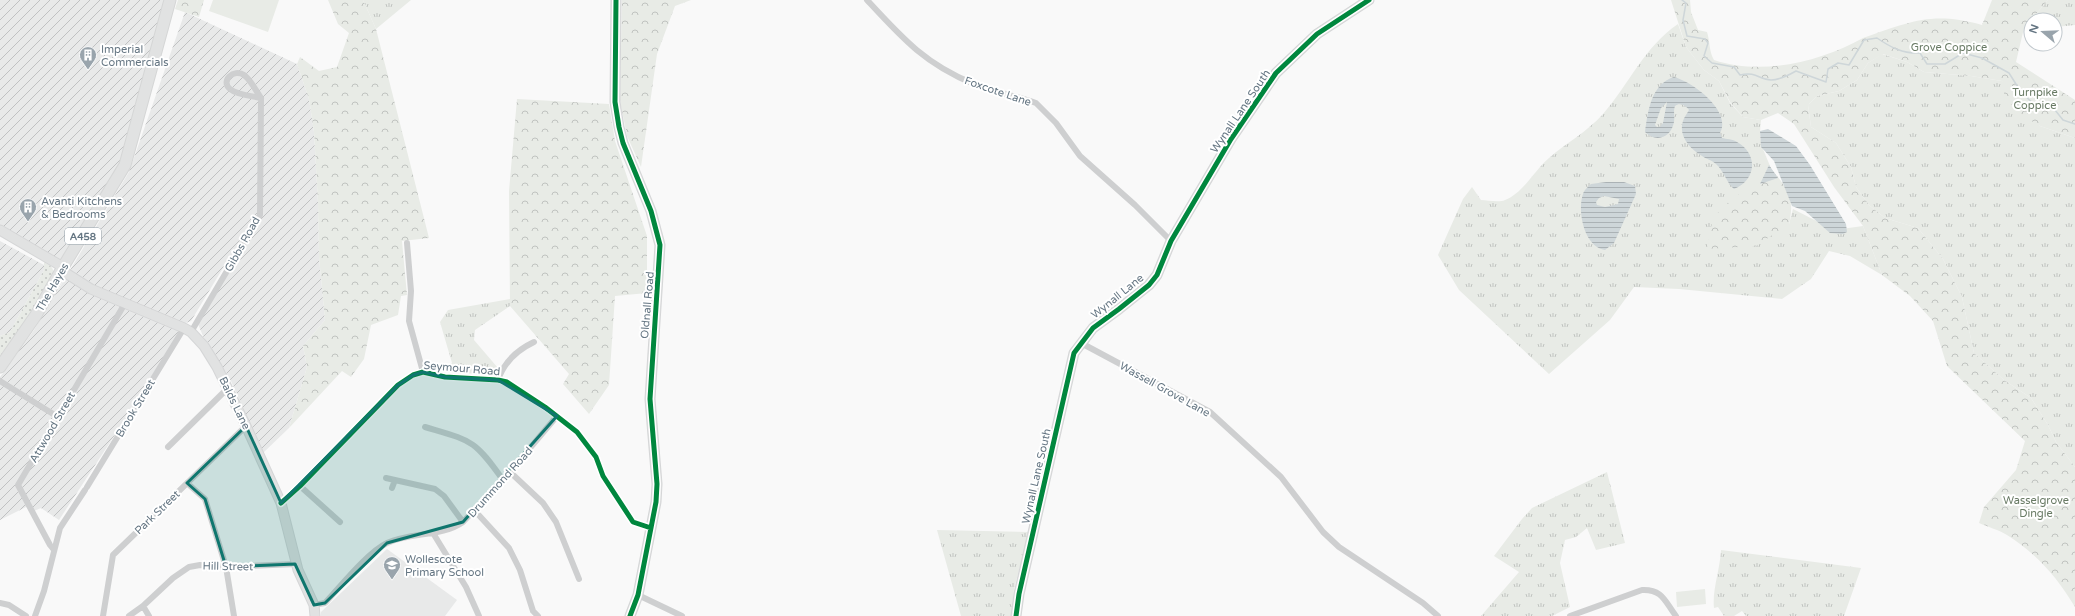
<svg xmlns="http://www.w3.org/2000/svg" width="2075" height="616" font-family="'Varela Round',sans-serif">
<defs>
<pattern id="industrial-furrows" width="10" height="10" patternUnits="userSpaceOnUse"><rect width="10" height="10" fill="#e8e9e9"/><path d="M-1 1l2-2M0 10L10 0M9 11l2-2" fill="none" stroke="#c0c1c2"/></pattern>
<pattern id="grass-tufts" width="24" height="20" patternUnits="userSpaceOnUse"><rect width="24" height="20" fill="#e8ebe6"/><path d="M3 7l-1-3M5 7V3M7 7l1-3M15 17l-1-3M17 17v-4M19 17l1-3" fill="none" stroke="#c0c3c0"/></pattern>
<pattern id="forest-crowns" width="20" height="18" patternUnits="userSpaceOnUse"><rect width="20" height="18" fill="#e8ebe6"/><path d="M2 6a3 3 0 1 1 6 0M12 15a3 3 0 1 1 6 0" fill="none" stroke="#c0c3c0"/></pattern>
<pattern id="park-dots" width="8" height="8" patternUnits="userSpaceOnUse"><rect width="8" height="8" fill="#e8ebe6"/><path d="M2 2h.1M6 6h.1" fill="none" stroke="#c0c3c0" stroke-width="1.8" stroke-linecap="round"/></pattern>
<pattern id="water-rules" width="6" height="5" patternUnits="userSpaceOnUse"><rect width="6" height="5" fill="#ced6d9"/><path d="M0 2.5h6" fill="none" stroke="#abb2b5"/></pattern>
</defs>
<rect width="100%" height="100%" fill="#f9f9f9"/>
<!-- built -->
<path fill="#e8e9e9" d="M387 549 457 600 445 616H321V612Z"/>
<!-- industrial -->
<path fill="url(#industrial-furrows)" d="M0 0H166L123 159 82 228 79 227 60 261 0 225Z
M185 12 297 64 309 99 314 132 318 203 319 257 325 320 303 346 307 367 289 428 263 453 231 381 203 336 198 324 229 272 223 268 191 321 183 324 132 409 59 520 41 508 34 511 30 505 0 520V377L34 330 129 172Z
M0 241 44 265V270L10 332 0 336Z"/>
<!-- grass -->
<path fill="url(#grass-tufts)" d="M363 0H411L376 29Z
M2048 0H2075V25L2055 27V20H2031Z
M1678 24 1686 47 1704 70 1719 81 1730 103 1743 117 1761 120C1758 145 1764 149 1772 171 1778 188 1783 206 1789 224L1793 209 1834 230 1863 226 1882 275 1850 256 1829 251 1811 279 1782 299 1679 289 1634 287 1610 320 1549 374 1459 290 1438 255 1463 199 1472 187 1481 200C1487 200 1499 203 1505 200 1523 193 1534 171 1549 158 1566 143 1587 132 1603 114 1629 84 1645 46 1678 24Z
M1882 54 1907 62 1924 72 1971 76 2002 81 2040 126 2075 138V467L2056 442 2048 425 2031 398 2004 380 1974 353 1962 297 1943 259 1918 228 1885 218 1869 205 1856 187 1851 167 1836 143 1811 127 1808 105 1817 96 1839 91 1857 80 1868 63Z
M510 299V306L475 330 474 340 498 368 493 374 460 373 432 369 452 363 440 322 448 310Z
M1607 472 1625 543 1596 550 1587 528 1576 537 1565 540 1560 563 1570 607 1552 616H1481L1519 572 1494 556 1522 519 1532 508Z
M937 530 1029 532 1014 589 1011 616H961Z
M1721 550 1861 568 1844 616H1746L1742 611 1734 616H1724L1718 607 1714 608C1712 590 1720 570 1721 550Z"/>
<!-- forest -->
<path fill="url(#forest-crowns)" d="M178 0H204L199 17 175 9Z
M328 0H363L376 29 429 238 402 241 407 295 401 296 398 315 371 325 364 359 351 377 342 371 289 428 307 367 303 346 325 320 319 257 318 203 314 132 309 99 297 64 300 57 319 71 337 67 349 33 338 24Z
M622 0H691L675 6 657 54 641 167 627 136 620 101Z
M1671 0H1690L1691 12 1698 30 1707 32C1710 41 1709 52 1714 60 1762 76 1820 62 1863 38 1910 22 1931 11 1982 25L1992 0H2048L2024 28 2016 62 2075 100V138L2040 126 2006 106 2002 81 1971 76 1924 72 1907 62 1883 54 1868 63 1857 80 1839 91 1817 96 1808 105 1811 127 1836 143 1851 167 1856 187 1869 205 1885 218 1918 228 1943 259 1962 297 1974 353 2004 380 2031 398 2048 425 2056 442 2075 467V607C2058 578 2036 553 2007 535 1999 530 1988 527 1979 523L1984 507 2016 470 2025 441 1947 366 1933 321 1910 296 1882 275 1863 226 1834 187 1794 124 1778 113 1761 120 1743 117 1730 102 1719 81 1704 70 1686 47Z
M517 99 609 104 615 141 647 236V293L615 296 609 385 589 414 563 384 569 374 510 306 509 191Z
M1771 169C1788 188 1795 199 1789 224L1756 246 1707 249 1712 223 1720 209Z"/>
<!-- park -->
<path fill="url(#park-dots)" d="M44 262C47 264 52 266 53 270 57 283 10 344 0 356V336L10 332 44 270Z"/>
<!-- garden -->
<path fill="#e8ebe6" d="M213 0H279L268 32 209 11Z
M1705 589 1706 604 1677 607 1676 592Z"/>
<!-- water -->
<path fill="url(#water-rules)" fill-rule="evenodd" d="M1674 77C1693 82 1732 111 1720 133L1722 138C1726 139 1733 139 1737 142 1759 154 1756 181 1734 189 1726 182 1724 171 1716 164 1712 160 1706 159 1702 156 1690 149 1678 136 1683 121 1684 117 1687 114 1689 110 1686 106 1680 102 1675 106 1673 112 1675 116 1674 122 1671 138 1656 143 1645 132 1648 111 1651 84 1674 77ZM1667 102 1663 123 1660 127H1657L1655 125 1661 108Z
M1768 129 1796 146 1810 165 1846 224 1847 232 1843 234 1830 233 1805 211 1792 206 1774 161 1761 147 1760 131Z
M1769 165 1778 178 1760 184Z
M1606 182H1624L1635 186 1636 194 1614 243 1605 250C1584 247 1577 211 1583 194 1584 190 1589 186 1591 184ZM1604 196 1619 199 1618 204 1605 207 1597 205 1596 202 1599 198Z"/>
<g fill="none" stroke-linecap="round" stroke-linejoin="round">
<!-- stream -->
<path stroke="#ced6d9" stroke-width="1.5" d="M1682 0 1686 3 1683 20 1687 36 1705 39 1708 43 1704 56 1712 63 1734 67 1740 75C1757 71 1759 80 1771 80 1780 80 1789 75 1796 71L1826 82 1828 69 1838 63 1849 65 1864 40 1877 38C1890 47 1903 54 1920 53L1927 64H1945L1963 53 1982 58 2009 73 2021 92 2039 109 2051 105 2063 120 2075 124"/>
<!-- secondary casing -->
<g stroke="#d5d6d7" stroke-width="11">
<path id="secondary" d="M616 0 615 102 619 127 623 143 651 211 660 245 650 399 657 484 656 502 638 595 630 616
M0 230 63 267
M61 270 91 289 184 328 191 332 204 346 217 367 246 426 281 503 298 570 314 605 315 616
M1016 616 1019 594 1074 353 1093 328 1119 309 1149 285 1157 275 1171 241 1231 139 1276 73 1317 34 1369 0"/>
</g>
<!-- highway casing -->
<g stroke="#d5d6d6" stroke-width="13">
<path id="highway" d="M0 367 36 315 63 267 125 165 170 0"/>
</g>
<!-- street -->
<path stroke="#cecfd0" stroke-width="6" d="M867 0C902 38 925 64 974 84 994 92 1016 96 1036 103L1056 123 1080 156 1135 205 1171 241
M407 243 411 291 409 321 423 372
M191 332 260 215 261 98C252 96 237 95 230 89 220 81 234 68 244 75 251 80 256 91 261 98
M1081 343 1210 412 1281 477 1323 532 1339 547 1423 603 1438 616
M498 380C504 362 517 350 534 342
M0 381 58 417
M425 427C472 441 474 439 503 480
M168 447 228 388
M510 472 543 503 556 522 579 579
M386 478 435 489 444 496 463 522
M187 483 205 499 226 567 234 616
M300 486 340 522
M87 487 184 328
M392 488 395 480
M281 503 300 486 398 385 413 375 423 372 445 377 498 380 507 382 545 407 577 432 596 457 603 476 633 522 651 528
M475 511 509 548 520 570 533 611 538 616
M433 533 466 587 479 616
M54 550 50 545 18 485 124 305
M638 595 682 616
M0 603 9 605 26 616
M314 605 325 603C340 587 368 552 387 543 410 532 442 537 463 522L503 480 557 416
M143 606 149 616
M35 616 44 591 60 528 85 490
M103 616 113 555 246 426
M129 616 143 606 173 578 189 567 200 565 226 567 297 564
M1570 616 1642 590C1663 589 1665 602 1676 616"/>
<!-- secondary -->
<use href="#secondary" stroke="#e1e2e2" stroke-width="9"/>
<!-- highway -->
<use href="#highway" stroke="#e1e2e2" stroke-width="11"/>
<!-- cycleway casing -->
<g stroke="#fff" stroke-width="8">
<path id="cycleway" d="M616 0 615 102 619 127 623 143 651 211 660 245 650 399 657 484 656 502 638 595 630 616
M281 503 300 486 398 385 413 375 423 372 445 377 498 380 507 382 545 407 577 432 596 457 603 476 633 522 651 528
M1016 616 1019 594 1074 353 1093 328 1119 309 1149 285 1157 275 1171 241 1231 139 1276 73 1317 34 1369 0"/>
</g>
<!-- cycleway -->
<use href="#cycleway" stroke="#00873e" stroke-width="5"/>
</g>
<!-- marked area -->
<path fill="#0f766e" fill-opacity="0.2" stroke="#0f766e" stroke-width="3" stroke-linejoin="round" d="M423 372 445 377 498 380 557 416 463 522 387 543 325 603 314 605 295 564 226 567 205 499 187 483 246 426 281 503 398 385 413 375Z"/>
<!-- icons -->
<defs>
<g id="building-pin" transform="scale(0.9)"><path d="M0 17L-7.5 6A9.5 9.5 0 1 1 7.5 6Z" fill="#99a4ac" stroke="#fff"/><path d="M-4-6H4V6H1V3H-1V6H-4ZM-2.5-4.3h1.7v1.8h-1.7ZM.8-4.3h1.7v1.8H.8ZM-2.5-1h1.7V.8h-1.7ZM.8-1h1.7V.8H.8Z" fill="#fff"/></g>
<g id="school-pin" transform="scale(0.9)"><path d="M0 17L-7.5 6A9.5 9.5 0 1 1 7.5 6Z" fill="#99a4ac" stroke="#fff"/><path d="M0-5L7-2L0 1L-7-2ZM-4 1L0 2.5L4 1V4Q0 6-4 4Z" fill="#fff"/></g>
</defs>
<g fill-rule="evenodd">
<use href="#building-pin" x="88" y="55"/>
<use href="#building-pin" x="28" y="207"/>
<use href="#school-pin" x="392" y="565"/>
</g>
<g text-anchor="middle" stroke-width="4" stroke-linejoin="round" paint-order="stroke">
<!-- shield labels -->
<rect fill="#fff" stroke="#939fa8" stroke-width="1" x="65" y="228" width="36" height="16" rx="3"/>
<g font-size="10" font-weight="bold" fill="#657683">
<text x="83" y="240">A458</text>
</g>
<!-- park labels -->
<g font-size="11" fill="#687a64" stroke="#fff">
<text x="1949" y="51">Grove Coppice</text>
<text x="2035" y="96">Turnpike<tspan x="2035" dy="13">Coppice</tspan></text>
<text x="2036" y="504">Wasselgrove<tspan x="2036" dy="13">Dingle</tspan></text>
</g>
<!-- poi labels -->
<g font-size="11" fill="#657683" stroke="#fff" text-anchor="start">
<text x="101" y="53">Imperial<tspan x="101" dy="13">Commercials</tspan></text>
<text x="41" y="205">Avanti Kitchens<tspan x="41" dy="13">&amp; Bedrooms</tspan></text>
<text x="405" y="563">Wollescote<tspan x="405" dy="13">Primary School</tspan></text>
</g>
<!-- street labels -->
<g font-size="11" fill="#657683" stroke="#fff">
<text transform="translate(998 91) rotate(19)" y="4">Foxcote Lane</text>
<text transform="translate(1240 111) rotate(-56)" y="4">Wynall Lane South</text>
<text transform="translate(242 244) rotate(-61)" y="4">Gibbs Road</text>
<text transform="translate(52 287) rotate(-60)" y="4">The Hayes</text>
<text transform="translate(1117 296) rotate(-39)" y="4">Wynall Lane</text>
<text transform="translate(647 305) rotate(-85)" y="4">Oldnall Road</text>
<text transform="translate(462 368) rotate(5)" y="4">Seymour Road</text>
<text transform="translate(1165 389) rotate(29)" y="4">Wassell Grove Lane</text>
<text transform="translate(235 403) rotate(64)" y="4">Balds Lane</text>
<text transform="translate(135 408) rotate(-59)" y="4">Brook Street</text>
<text transform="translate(52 427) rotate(-60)" y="4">Attwood Street</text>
<text transform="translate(1036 476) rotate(-77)" y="4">Wynall Lane South</text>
<text transform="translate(500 482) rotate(-48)" y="4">Drummond Road</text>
<text transform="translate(157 512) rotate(-44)" y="4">Park Street</text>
<text transform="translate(228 566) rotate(1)" y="4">Hill Street</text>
</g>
</g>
<!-- north arrow -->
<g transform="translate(2043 32) rotate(289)"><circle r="19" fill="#ffffff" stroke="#c1c8cd"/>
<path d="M0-3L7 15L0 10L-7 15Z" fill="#99a4ac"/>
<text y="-6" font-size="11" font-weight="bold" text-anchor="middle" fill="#657683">N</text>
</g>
</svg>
